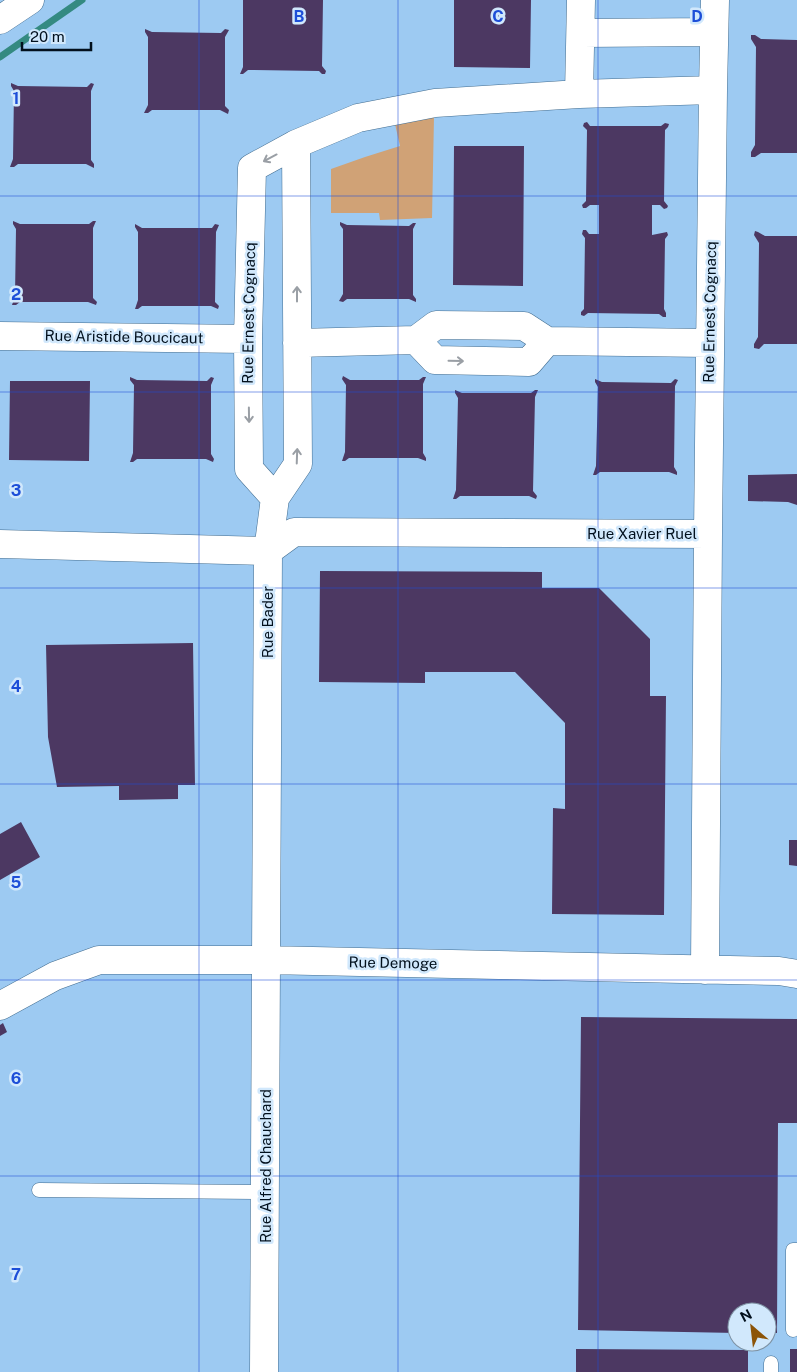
<svg xmlns="http://www.w3.org/2000/svg" width="797" height="1372" font-family="'Public Sans',sans-serif">
<rect width="100%" height="100%" fill="#9dcaf2"/>
<!-- green -->
<path fill="#d0a276" d="M434 117 432 218 380 220 379 213H331V169L365 157 400 146 395 124Z"/>
<g fill="none" stroke-linecap="round" stroke-linejoin="round">
<!-- stream -->
<path stroke="#348a81" stroke-width="7" d="M0 57 82 0"/>
</g>
<!-- building -->
<path fill="#4c3862" d="M243 0H323L322 66 326 71 325 74H322L319 71 248 70 243 74H240L243 67Z
M454 0H531L530 68 454 67Z
M145 29 152 32 221 33 225 29 229 30 225 37V106L229 110 228 114 220 110H152L148 113H144L148 105V37L145 32Z
M751 35H755L761 39 797 40V153H761L755 157H751V152L755 145 756 47 751 39Z
M11 83 18 86 87 87 91 83 94 84 91 91V160L94 164V168L86 164H18L14 167H10L13 159 14 91 11 86Z
M587 122 590 126H661L665 123 669 124 668 127 665 130 664 201 668 206 667 208 664 209 660 205H652V235L667 232 668 235 665 239 664 309 666 313V317H663L659 314 588 313 584 316 581 315V312L584 309 585 238 582 234 583 230H586L589 234H599V205H590L586 208H583L582 205 586 201 587 130 583 126 584 123Z
M454 146H524L523 286 453 285Z
M13 221 20 224H89L93 221H96L93 228V298L97 302 96 305 88 302H20L16 305H12L15 296 16 229 13 224Z
M340 222 347 225 409 226 413 223H416L413 229V295L416 299V302L409 299H347L343 302 339 301 343 294V229L340 225Z
M135 224 142 228H212L215 224 219 225 216 232 215 302 219 306 218 309 211 306H142L138 309H135L138 300V232L135 227Z
M755 231 758 232 765 236H797V344H764L759 349 754 348V344L758 337 759 243 754 235Z
M343 376 350 380H419L423 377H426L423 384V453L426 458V461L418 458H349L345 461H342L345 452 346 385 342 379Z
M130 377 137 380 207 381 211 377 214 378 211 385V454L214 459 213 462 206 459H137L133 462H130L133 453 134 385 130 380Z
M595 379 602 382 671 383 675 379 678 380 675 386 674 467 677 472V475L669 472H600L596 475H593L596 466 598 387 595 382Z
M10 381H90L89 461 9 460Z
M455 390 462 393H531L535 390H538L535 397 533 491 537 496 536 499 529 496H460L456 499H453L456 490 458 398 455 393Z
M797 474V505L788 502 748 501V475Z
M320 571 542 572V588H599L650 639V696H666L664 915 552 914 553 808 565 809V723L515 672H425V683L319 682Z
M193 643 195 785H178V799L119 800V786L57 787 48 737 46 645Z
M21 822 40 857 0 880V834Z
M789 840H797V866L789 865Z
M581 1017 797 1019V1123H778L777 1333H767V1312H737V1333L578 1330Z
M3 1023 7 1032 0 1036V1025Z
M576 1349 748 1350V1372H576Z
M790 1349H797V1372H790Z"/>
<g fill="none" stroke-linecap="round" stroke-linejoin="round">
<!-- service casing -->
<g stroke="#426d90" stroke-width="15">
<path id="service" d="M39 1190 265 1192
M793 1330V1250H797
M771 1372V1363"/>
</g>
<!-- minor casing -->
<g stroke="#426d90" stroke-width="29">
<path id="minor" d="M582 33 713 32
M713 90 715 0
M579 94 581 0
M296 144 358 118 435 103 579 94 713 90 708 534
M0 336 248 339
M547 341 709 343
M297 343 416 340 436 325 524 326 547 341 529 362 435 360 416 340
M0 544 268 551 264 1372
M268 551 294 532 708 534 705 970
M268 551 275 498 298 464 296 144 252 168 248 339 249 469 275 498
M0 1006 55 976 99 960H267L779 971 797 974"/>
</g>
<!-- secondary casing -->
<g stroke="#426d90" stroke-width="29">
<path id="secondary" d="M0 20 30 0"/>
</g>
<!-- service -->
<use href="#service" stroke="#fff" stroke-width="14"/>
<!-- minor -->
<use href="#minor" stroke="#fff" stroke-width="28"/>
<!-- secondary -->
<use href="#secondary" stroke="#fff" stroke-width="28"/>
</g>
<!-- one-way arrows -->
<defs><path id="oneway-shaft" d="M-6 0H5M1.5-3L5.5 0L1.5 3" fill="none" stroke-width="1.6" stroke-linecap="round" stroke-linejoin="round" transform="scale(1.25)"/></defs>
<g stroke="#9a9fa5">
<use href="#oneway-shaft" transform="translate(270 158) rotate(152)"/>
<use href="#oneway-shaft" transform="translate(297 294) rotate(-90)"/>
<use href="#oneway-shaft" transform="translate(456 361) rotate(1)"/>
<use href="#oneway-shaft" transform="translate(249 415) rotate(89)"/>
<use href="#oneway-shaft" transform="translate(297 456) rotate(-88)"/>
</g>
<!-- grid -->
<path fill="none" stroke="#1d4ed8" stroke-width="1" stroke-opacity="0.55" d="M199 0V1372M398 0V1372M598 0V1372M0 196H797M0 392H797M0 588H797M0 784H797M0 980H797M0 1176H797"/>
<g text-anchor="middle" stroke-width="5" stroke-linejoin="round" paint-order="stroke">
<!-- street labels -->
<g font-size="15" fill="#02101d" stroke="#d1e8fc">
<text transform="translate(710 312) rotate(-89)" y="5">Rue Ernest Cognacq</text>
<text transform="translate(249 313) rotate(-89)" y="5">Rue Ernest Cognacq</text>
<text transform="translate(124 337) rotate(1)" y="5">Rue Aristide Boucicaut</text>
<text x="642" y="539">Rue Xavier Ruel</text>
<text transform="translate(268 622) rotate(-90)" y="5">Rue Bader</text>
<text transform="translate(393 963) rotate(1)" y="5">Rue Demoge</text>
<text transform="translate(266 1166) rotate(-90)" y="5">Rue Alfred Chauchard</text>
</g>
</g>
<g font-size="16" text-anchor="middle" font-weight="bold" fill="#1d4ed8" stroke="#d1e8fc" stroke-width="5" stroke-linejoin="round" paint-order="stroke">
<text x="299" y="22">B</text>
<text x="498" y="22">C</text>
<text x="697" y="22">D</text>
<text x="16" y="104">1</text>
<text x="16" y="300">2</text>
<text x="16" y="496">3</text>
<text x="16" y="692">4</text>
<text x="16" y="888">5</text>
<text x="16" y="1084">6</text>
<text x="16" y="1280">7</text>
</g>
<!-- north arrow -->
<g transform="translate(752 1327) rotate(332)"><circle r="24" fill="#d1e8fc" stroke="#7e92a3"/>
<path d="M0-4L9 19L0 12L-9 19Z" fill="#8c5408"/>
<text y="-8" font-size="14" font-weight="bold" text-anchor="middle" fill="#02101d">N</text>
</g>
<!-- scale -->
<path d="M22 42v8h69v-8" fill="none" stroke="#02101d" stroke-width="2.5"/>
<text x="30" y="42" font-size="15" fill="#02101d" stroke="#d1e8fc" stroke-width="4" paint-order="stroke">20 m</text>
</svg>
